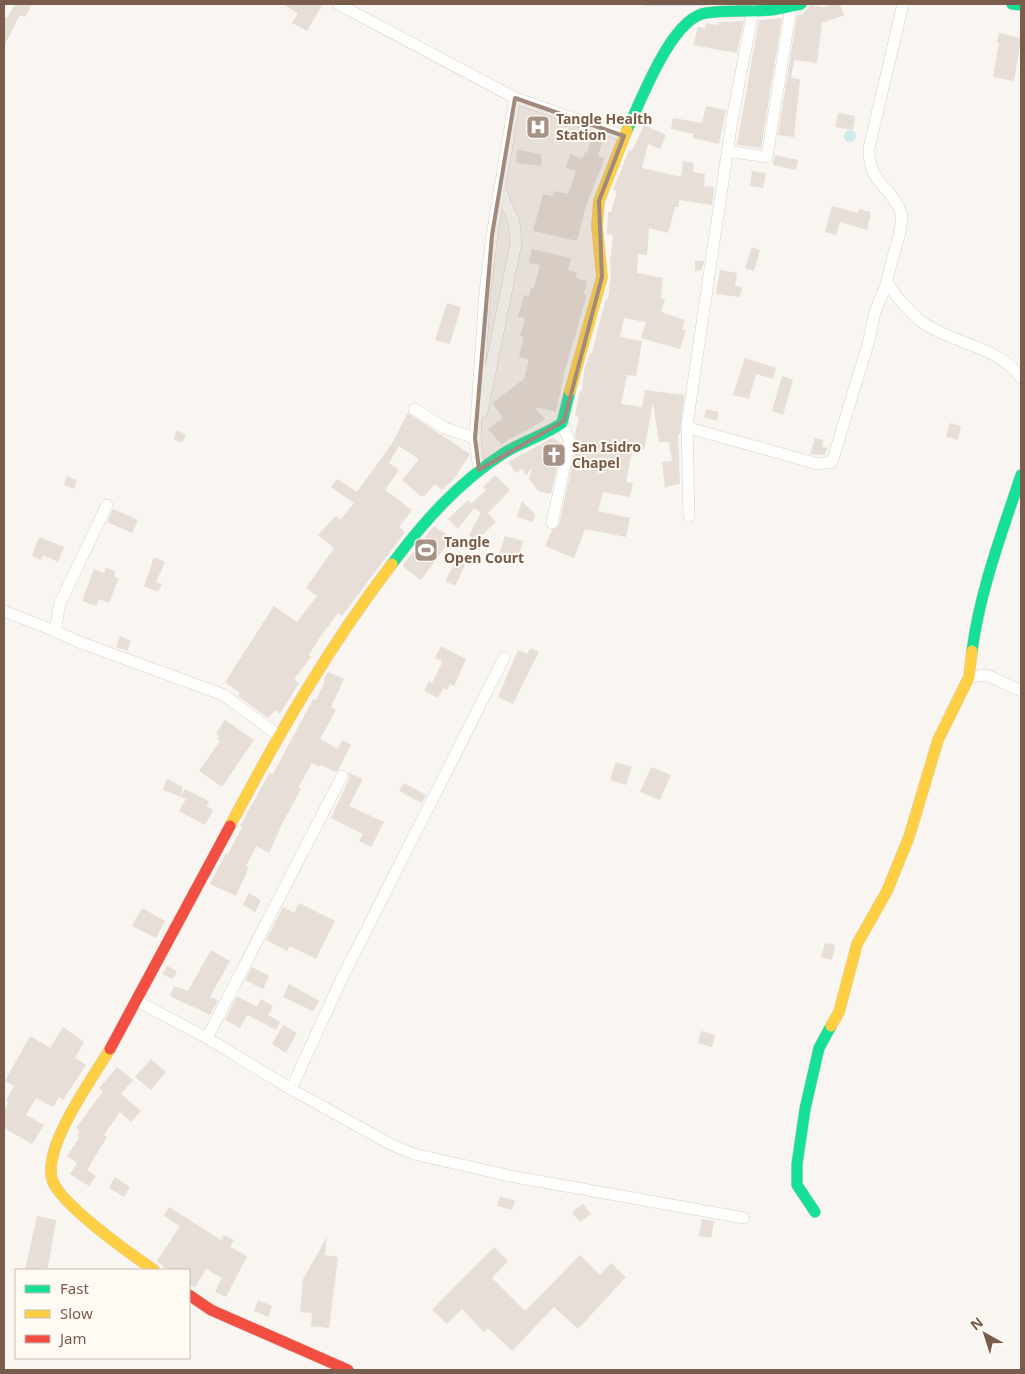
<svg xmlns="http://www.w3.org/2000/svg" width="1025" height="1374" font-family="'Noto Sans',sans-serif">
<rect width="100%" height="100%" fill="#f9f5f0"/>
<!-- water -->
<path fill="#d0e8ea" d="M844 136a6 6 0 1 1 12 0a6 6 0 1 1-12 0Z"/>
<g fill="none" stroke-linecap="round" stroke-linejoin="round">
<!-- stream -->
<path stroke="#d0e8ea" stroke-width="4" d="M644 4H706"/>
</g>
<!-- building -->
<path fill="#e6ded7" d="M15 4H32L25 17 20 15 4 47V16L7 18Z
M282 4H323L307 31 292 23 298 13Z
M833 4H840L844 15 822 23 817 63 794 60 791 78 800 79 794 137 778 135 797 15H802L810 5 823 7Z
M782 18 761 148 737 145 759 20Z
M744 21 737 53 693 45 698 27 705 28 706 23 718 25 719 22Z
M999 33 1021 38 1014 81 993 77 999 43 997 42Z
M706 106 726 110 719 144 693 138 694 134 671 129 673 118 702 123Z
M838 113 855 116 853 130 835 127Z
M538 116 549 118 547 136 527 134 529 119 537 120Z
M644 125 666 135 660 149 648 144 642 168 681 177 683 161 694 163 693 172 705 174 704 186 714 187 712 205 679 200V207H675L668 233 649 228 647 255 638 254 637 273 663 278 661 298 665 299 661 312 685 320 682 329 686 330 680 349 641 338 646 322 624 318 620 337 642 341 636 376 627 375 621 404 642 407 645 390 684 395 680 434H678L680 484 665 487 662 462 672 461 669 442H659L653 403 644 450 633 448 626 482 633 483 630 497 603 492 598 511 630 518 626 537 585 529 574 558 545 546 552 530 559 525 577 444 575 435 579 417 575 416 580 390 582 391 584 371 590 353H592L605 301 608 298 611 276 610 262 613 235 607 234 608 212H611L617 191 613 190 629 150 632 151Z
M593 133 604 137 598 156 605 158 586 206 577 241 533 231 543 194 552 196 554 191 568 194 576 171 566 168 570 154 582 159 585 152 587 153Z
M517 150 542 154 541 166 516 163Z
M775 155 798 160 796 170 773 165Z
M752 171 766 173 763 188 750 186Z
M832 206 858 213 859 209 871 212 867 230 840 222 836 235 825 232Z
M752 247 760 250 754 271 745 268Z
M532 249 571 258 568 270 577 273 576 278 587 281 584 294 587 295 565 370 556 412 535 407 545 420 501 444 488 429 503 418 492 403 524 379 529 359 519 357 524 337 520 336 525 318 518 317 524 295 529 296 531 288H534L540 265 529 263Z
M695 261H704L702 270 695 271Z
M720 270 737 273 735 286 742 287 740 297 716 294Z
M447 303 461 307 450 344 435 340Z
M745 358 776 368 773 379 756 374 749 399 733 395Z
M782 376 793 380 783 415 772 411Z
M706 409 719 412 717 421 704 417Z
M408 413 470 454 453 480 442 490 435 484 424 496H420L402 480 419 459 399 446 389 463 399 470 385 490 412 510 399 527 405 532 342 616 338 613 320 637 309 655 311 657 294 679 299 683 280 714 275 710 268 718 238 696 240 693 225 682 274 606 297 622 317 596 306 588 334 548 318 535 336 516 340 520 354 503 331 487 337 479 357 492 391 445Z
M950 423 961 426 958 440 946 437Z
M177 430 186 435 182 443 173 439Z
M552 438 562 443 551 494 538 491 529 479 532 468 526 475 522 469 516 473 508 462Z
M815 438 823 440 822 447 827 448 825 455 810 454Z
M495 475 510 490 488 513 496 522 475 542 469 535 481 513 474 508 458 529 448 519 468 500 471 504 486 490 483 487Z
M67 476 77 480 74 489 64 485Z
M522 501 535 514 533 522 517 517Z
M113 509 138 520 132 533 107 522Z
M434 526 452 538 421 580 402 566Z
M505 536 523 541 518 559 499 554Z
M39 537 64 547 58 562 43 555 41 560 32 556Z
M154 557 165 562 156 582 162 584 158 592 144 586Z
M456 560 465 565 455 586 445 581Z
M106 568 116 571 114 577 119 578 109 603 99 599 96 606 82 601 94 569 104 573Z
M120 636 131 641 127 651 116 647Z
M441 646 466 659 454 686 450 684 447 690 443 688 438 698 424 691 429 681 432 683 441 665 442 661 435 658Z
M531 648 539 652 513 704 498 697 518 650 527 654Z
M328 672 344 679 331 707 336 710 320 739 338 749 342 740 351 745 338 770 336 772 321 765 320 767 312 763 298 788 301 789 281 826 269 853 256 846 246 866 249 867 236 896 210 884 226 853 228 854 242 827 240 826 270 772 273 774 313 699 316 700 325 681 323 680Z
M225 720 254 740 222 787 199 771 220 741 217 739 219 736 216 733Z
M616 762 632 767 626 785 610 780Z
M651 767 671 775 660 800 640 792Z
M348 772 363 779 349 806 384 822 371 847 359 841 363 834 331 818 349 779Z
M167 779 183 787 180 796 185 789 209 801 206 806 213 810 205 825 179 811 186 799 163 790Z
M404 783 426 795 422 803 399 791Z
M249 893 261 900 255 912 243 905Z
M299 903 335 921 316 959 290 946 287 951 266 940 283 907 294 913Z
M142 908 165 921 156 938 132 926Z
M825 943 835 945 832 960 821 957Z
M211 950 230 961 210 997 218 1000 210 1015 170 996 174 986 188 991Z
M167 966 177 971 173 979 162 974Z
M252 967 269 976 263 989 245 980Z
M289 984 319 1001 313 1011 283 997Z
M237 996 257 1007 261 999 273 1006 268 1015 280 1022 276 1030 247 1015 240 1028 225 1020Z
M283 1025 297 1033 286 1053 272 1044Z
M63 1027 84 1042 75 1058 86 1065 63 1100 59 1097 53 1107 36 1098 26 1115 44 1125 32 1144 4 1128V1111L9 1102 6 1101 14 1086 5 1081 30 1036 50 1048Z
M701 1031 715 1035 712 1047 698 1043Z
M151 1059 166 1072 151 1090 135 1077Z
M117 1067 133 1080 121 1094 141 1111 131 1122 120 1112 104 1135 107 1137 87 1170 96 1176 89 1186 70 1174 77 1163 67 1156 79 1138 77 1136 80 1131 76 1128 103 1091 99 1088Z
M115 1177 130 1187 124 1197 109 1188Z
M500 1196 515 1201 512 1210 497 1206Z
M583 1204 591 1214 580 1222 572 1212Z
M169 1207 221 1240 224 1235 234 1240 230 1247 247 1256 226 1297 215 1292 222 1278 206 1269 195 1287 189 1286V1270H167L157 1261 180 1226 164 1216Z
M37 1216 56 1220 48 1268 25 1270Z
M702 1219 714 1221 711 1238 699 1236Z
M327 1237 325 1255 338 1257 329 1328 311 1326 312 1313 300 1312 303 1279Z
M494 1247 508 1261 492 1278 525 1311 580 1255 600 1275 611 1263 626 1277 578 1329 554 1307 512 1351 488 1328 484 1332 462 1309 447 1324 432 1310Z
M258 1300 272 1306 268 1317 254 1311Z"/>
<g fill="none" stroke-linecap="round" stroke-linejoin="round">
<!-- street casing -->
<g stroke="#d7d1cb" stroke-width="12">
<path id="street" d="M338 4 515 98 624 136
M903 4 869 148C868 184 892 186 901 213 905 227 889 264 887 282 895 296 911 314 925 324 955 344 1000 347 1021 378
M727 151 767 157 791 7
M414 409 445 428 475 438 485 292 492 235 515 98
M482 412 516 243 514 222 499 187
M687 425 693 429 818 464 832 462 868 344 875 312 887 282
M476 433 475 438 479 470
M107 505 60 603 55 631 79 642 224 695 279 736
M689 516 687 425 732 120 753 11
M552 523 570 442 562 424
M4 611 55 631
M969 677 987 675 1021 691
M137 1001 207 1038 291 1089 392 1145 414 1154 510 1176 744 1218
M207 1038 342 776
M291 1089 342 978 504 658"/>
</g>
<!-- fast casing -->
<g stroke="#d9d2cb" stroke-width="12">
<path id="fast" d="M1012 4 1021 5
M627 130C641 101 671 18 706 13 727 10 750 12 771 10 781 9 791 6 801 4
M392 564C424 521 459 482 504 453 522 442 545 435 562 423L570 391
M972 651C980 590 1002 533 1021 475
M815 1212 797 1185V1164L805 1109 819 1048 831 1026"/>
</g>
<!-- slow casing -->
<g stroke="#d9d2cb" stroke-width="12">
<path id="slow" d="M570 391 602 277 597 226 599 201 627 130
M230 826C278 735 329 646 392 564
M831 1026 839 1012 857 944 887 891 909 837 938 740 969 677 972 651
M110 1049C92 1079 43 1146 52 1179 58 1203 132 1255 154 1270"/>
</g>
<!-- jam casing -->
<g stroke="#d9d2cb" stroke-width="12">
<path id="jam" d="M110 1049 230 826
M189 1295 211 1310 348 1370"/>
</g>
<!-- street -->
<use href="#street" stroke="#fefefd" stroke-width="11"/>
<!-- fast -->
<use href="#fast" stroke="#16e098" stroke-width="11"/>
<!-- slow -->
<use href="#slow" stroke="#ffcf43" stroke-width="11"/>
<!-- jam -->
<use href="#jam" stroke="#f24e42" stroke-width="11"/>
</g>
<!-- marked area -->
<path fill="#9f8a7d" fill-opacity="0.2" stroke="#9f8a7d" stroke-width="4" stroke-linejoin="round" d="M515 98 624 136 599 201 602 277 564 421 479 470 475 438 492 235Z"/>
<!-- icons -->
<defs>
<g id="hospital-square" transform="scale(1.25)"><rect x="-9" y="-9" width="18" height="18" rx="4" fill="#a69286" stroke="#fffaf3"/><path d="M-5-5h3v3.5h4V-5h3V5h-3V1.5h-4V5h-3Z" fill="#fff"/></g>
<g id="church-square" transform="scale(1.25)"><rect x="-9" y="-9" width="18" height="18" rx="4" fill="#a69286" stroke="#fffaf3"/><path d="M-1.2-6h2.4v3.5h3.3v2.4h-3.3V6h-2.4V-.1h-3.3v-2.4h3.3Z" fill="#fff"/></g>
<g id="stadium-square" transform="scale(1.25)"><rect x="-9" y="-9" width="18" height="18" rx="4" fill="#a69286" stroke="#fffaf3"/><path d="M0-5a6.5 5 0 1 0 0 10a6.5 5 0 1 0 0-10ZM-3.5-1.8h7v3.6h-7Z" fill="#fff"/></g>
</defs>
<g fill-rule="evenodd">
<use href="#hospital-square" x="538" y="127"/>
<use href="#church-square" x="554" y="455"/>
<use href="#stadium-square" x="426" y="550"/>
</g>
<g text-anchor="middle" stroke-width="4" stroke-linejoin="round" paint-order="stroke">
<!-- poi labels -->
<g font-size="14" font-weight="bold" fill="#7a5c4d" stroke="#fffaf3" text-anchor="start">
<text x="556" y="124">Tangle Health<tspan x="556" dy="16">Station</tspan></text>
<text x="572" y="452">San Isidro<tspan x="572" dy="16">Chapel</tspan></text>
<text x="444" y="547">Tangle<tspan x="444" dy="16">Open Court</tspan></text>
</g>
</g>
<!-- border -->
<rect width="1025" height="1374" fill="none" stroke="#7a5c4d" stroke-width="10"/>
<!-- legend -->
<rect x="15" y="1269" width="175" height="90" fill="#fffaf3" stroke="#cabbb1"/>
<rect x="25" y="1285" width="25" height="8" fill="#16e098" stroke="#cabbb1"/>
<text x="60" y="1294" font-size="15" fill="#7a5c4d">Fast</text>
<rect x="25" y="1310" width="25" height="8" fill="#ffcf43" stroke="#cabbb1"/>
<text x="60" y="1319" font-size="15" fill="#7a5c4d">Slow</text>
<rect x="25" y="1335" width="25" height="8" fill="#f24e42" stroke="#cabbb1"/>
<text x="60" y="1344" font-size="15" fill="#7a5c4d">Jam</text>
<!-- north arrow -->
<g transform="translate(985 1334) rotate(321)" stroke="#fffaf3" stroke-width="4" paint-order="stroke">
<path d="M0-4L9 19L0 12L-9 19Z" fill="#7a5c4d"/>
<text y="-8" font-size="14" font-weight="bold" text-anchor="middle" fill="#7a5c4d">N</text>
</g>
</svg>
